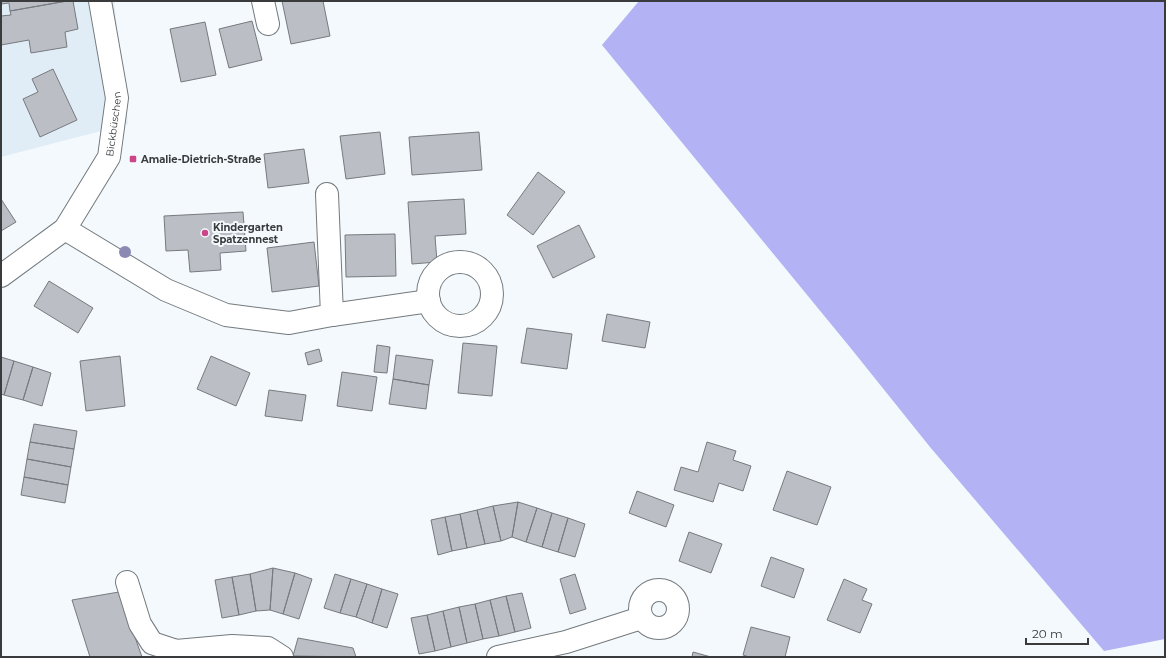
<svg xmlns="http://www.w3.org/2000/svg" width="1166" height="658" font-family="Montserrat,sans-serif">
<rect width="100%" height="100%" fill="#f3f9fd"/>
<!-- built -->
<path fill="#e1edf6" d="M1 1H114L128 124 1 157Z"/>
<!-- forest -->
<path fill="#b2b2f4" d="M639 1H1165V639L1104 651 930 447 849 346 602 45Z"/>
<!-- building -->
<path fill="#bbbec4" stroke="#777a7f" d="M1 1H67L10 11 9 3 1 4Z
M67 1H73L78 29 65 32 67 47 31 53 29 40 1 45V16L11 15 10 11Z
M282 1H323L330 36 291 44Z
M252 21 262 60 229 68 219 29Z
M205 22 216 75 181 82 170 29Z
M53 69 77 120 40 137 23 99 38 92 32 79Z
M380 132 385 174 346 179 340 136Z
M479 132 482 170 412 175 409 137Z
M304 149 309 183 268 188 264 154Z
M538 172 565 192 533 235 507 215Z
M1 199 16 222 1 231Z
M464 199 466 234 435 236 437 262 412 264 408 202Z
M243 212 246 251 220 253 221 270 190 272 188 250 166 251 164 216Z
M579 225 595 257 553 278 537 246Z
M395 234 396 276 346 277 345 235Z
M314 242 319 286 272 292 267 248Z
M49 281 93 308 78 333 34 306Z
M607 314 650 322 645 348 602 341Z
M527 328 572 334 567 369 521 363Z
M463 343 497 346 492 396 458 393Z
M377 345 390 347 387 373 374 372Z
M319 349 322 361 308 365 305 353Z
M396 355 433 360 429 385 393 379Z
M120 356 125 406 86 411 80 361Z
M211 356 250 373 236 406 197 389Z
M1 357 14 361 4 395 1 394Z
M14 361 33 367 23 400 4 395Z
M33 367 51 373 42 406 23 400Z
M342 372 377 377 372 411 337 406Z
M393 379 429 385 426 409 389 404Z
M269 390 306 395 302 421 265 416Z
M34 424 77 431 74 449 30 442Z
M30 442 74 449 71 467 27 459Z
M707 442 736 451 733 460 751 466 743 491 719 483 713 502 674 490 681 467 698 472Z
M27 459 71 467 68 485 24 477Z
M787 471 831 487 817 525 773 510Z
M24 477 68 485 65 503 21 495Z
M637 491 674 505 666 527 629 513Z
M518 502 537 508 526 542 512 537Z
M518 502 512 537 501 541 493 506Z
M493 506 501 541 485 544 477 510Z
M537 508 552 513 542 547 526 542Z
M477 510 485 544 467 548 460 514Z
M552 513 568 518 558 552 542 547Z
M460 514 467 548 452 551 445 517Z
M445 517 452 551 438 555 431 520Z
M568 518 585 524 575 557 558 552Z
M689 532 722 544 711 573 679 561Z
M771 557 804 569 794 598 761 586Z
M273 568 295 573 283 614 270 610Z
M273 568 270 610 256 611 250 574Z
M295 573 312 579 299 619 283 614Z
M250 574 256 611 239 615 232 577Z
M335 574 351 579 340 613 324 608Z
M575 574 586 609 570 614 560 579Z
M232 577 239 615 222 618 215 580Z
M351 579 367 584 356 617 340 613Z
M844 579 867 589 862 600 872 604 860 633 827 620Z
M367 584 382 589 372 623 356 617Z
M382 589 398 594 387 628 372 623Z
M119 592 142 657H90L72 600Z
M522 593 531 628 515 632 506 596Z
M506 596 515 632 499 636 490 600Z
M490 600 499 636 483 639 475 604Z
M475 604 483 639 467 643 459 607Z
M459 607 467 643 451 647 443 611Z
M443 611 451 647 435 651 427 615Z
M427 615 435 651 419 654 411 618Z
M751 627 790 637 785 657H749L743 655Z
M298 638 353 648 356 657 293 656Z
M693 652 711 657H692Z"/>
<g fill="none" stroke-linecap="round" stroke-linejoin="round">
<!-- minor casing -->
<g stroke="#73797c" stroke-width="24">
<g id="minor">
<path d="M263 1 268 24"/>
<path d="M327 194 332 315"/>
<path d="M65 229 166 290 226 315 289 323 332 315 429 301"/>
<circle cx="460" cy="294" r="32"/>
<path id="s1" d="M1 276 65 229 109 157 117 98 100 1"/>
<path d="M127 582 140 624 152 643 176 651 232 646 268 648 282 657"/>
<circle cx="659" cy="609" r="19"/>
<path d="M498 657 566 642 641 618"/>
</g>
</g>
<!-- minor -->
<use href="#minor" stroke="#fff" stroke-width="22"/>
</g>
<!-- trees -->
<circle fill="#8c89b4" cx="125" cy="252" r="6"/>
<!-- markers -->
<g fill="#cb4689" stroke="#f3f9fd" stroke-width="1.5">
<rect x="129" y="155" width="8" height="8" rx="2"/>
<circle cx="205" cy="233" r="4"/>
</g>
<g text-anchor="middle" stroke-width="4" stroke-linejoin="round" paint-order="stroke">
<!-- street labels -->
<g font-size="10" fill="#393b3d" stroke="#f3f9fd">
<text dy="4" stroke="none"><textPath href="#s1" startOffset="197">Bickbüschen</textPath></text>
</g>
<!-- poi labels -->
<g font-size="10" font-weight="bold" fill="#393b3d" stroke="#f3f9fd" text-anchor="start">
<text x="141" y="163">Amalie-Dietrich-Straße</text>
<text x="213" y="231">Kindergarten<tspan x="213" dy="12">Spatzennest</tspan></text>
</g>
</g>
<!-- border -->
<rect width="1166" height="658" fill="none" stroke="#393b3d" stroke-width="4"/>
<!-- scale -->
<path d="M1026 638v6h62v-6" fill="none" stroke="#393b3d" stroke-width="2"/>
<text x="1032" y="638" font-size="12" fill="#393b3d" stroke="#f3f9fd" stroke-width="3" paint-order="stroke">20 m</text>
</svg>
